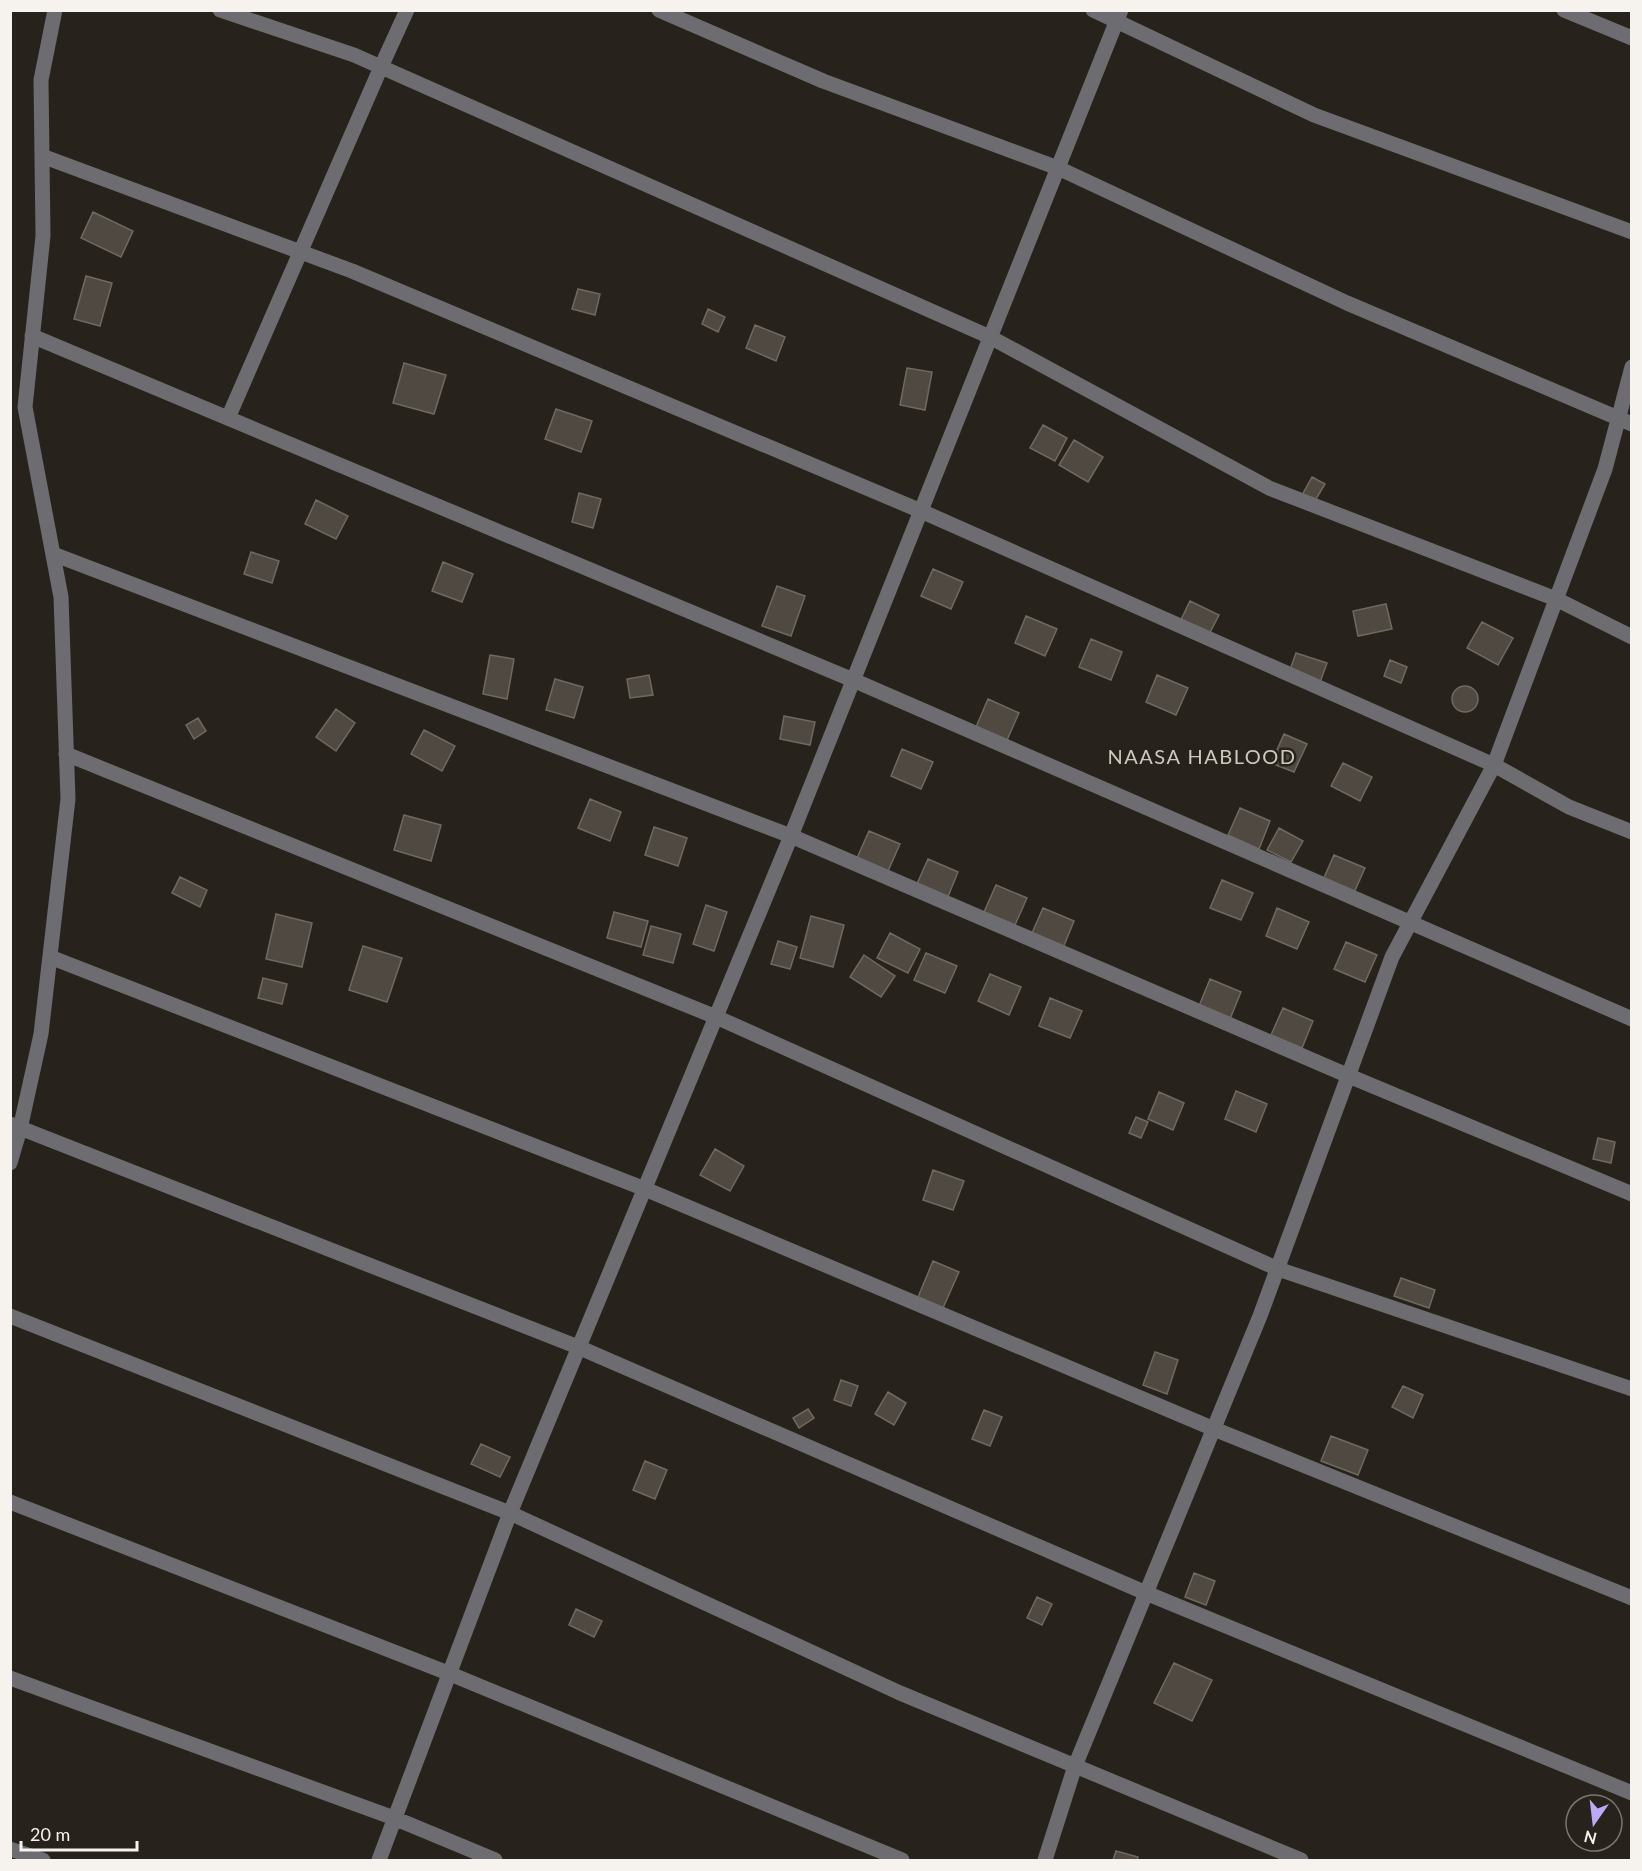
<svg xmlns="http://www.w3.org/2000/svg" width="1642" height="1871" font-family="Lato,sans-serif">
<rect width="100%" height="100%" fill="#27221b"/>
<!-- building -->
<path fill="#4f4941" stroke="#6f6960" stroke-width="1.5" d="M93 212 133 231 121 257 81 238Z
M86 276 112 283 100 326 74 319Z
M578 289 600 294 595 315 572 309Z
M708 309 725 317 718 332 702 324Z
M755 325 785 337 776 361 746 348Z
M404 363 446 375 434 414 393 403Z
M907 368 932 372 925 410 900 405Z
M556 409 592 421 581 452 545 439Z
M1043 425 1067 438 1055 461 1030 448Z
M1074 440 1103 457 1088 482 1059 465Z
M1312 477 1325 484 1313 504 1301 497Z
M579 493 601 499 593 528 572 522Z
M316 500 348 516 336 539 305 524Z
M251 552 279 561 272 583 244 574Z
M443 562 473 574 462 602 432 591Z
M933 569 963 582 951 609 921 596Z
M777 586 805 596 791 636 762 626Z
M1190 601 1219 615 1205 642 1177 628Z
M1386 604 1392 629 1358 636 1353 611Z
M1026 616 1057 629 1045 656 1015 643Z
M1482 622 1513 638 1498 665 1467 648Z
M1091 639 1122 652 1111 680 1079 667Z
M1296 653 1327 663 1318 688 1287 678Z
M490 655 514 659 507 699 483 694Z
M1390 660 1407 667 1401 683 1384 676Z
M649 675 653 695 630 698 627 679Z
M1157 675 1188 688 1176 715 1146 702Z
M555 679 583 687 574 718 546 710Z
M1452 699a13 13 0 1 1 26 0a13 13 0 1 1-26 0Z
M988 699 1019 713 1007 740 976 727Z
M336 709 355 723 336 751 316 737Z
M784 716 815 722 810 745 780 739Z
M198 718 206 731 194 739 186 725Z
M424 730 455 746 442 771 411 754Z
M1284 734 1307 744 1294 772 1271 763Z
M902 749 933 762 921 789 891 776Z
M1343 763 1372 777 1360 801 1331 786Z
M590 799 621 812 610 841 578 828Z
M1240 808 1270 821 1259 849 1228 835Z
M404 815 441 825 431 861 394 850Z
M654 827 687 838 678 866 645 855Z
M1279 828 1303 841 1291 862 1267 850Z
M869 831 900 844 888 871 857 858Z
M1334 855 1365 868 1353 895 1322 882Z
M928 859 958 872 947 899 916 886Z
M180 877 207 890 200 907 172 893Z
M1222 880 1253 893 1241 920 1210 908Z
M996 885 1027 898 1015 925 984 912Z
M706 905 727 912 714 951 693 944Z
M1043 908 1074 921 1063 948 1031 935Z
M1277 908 1309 922 1297 949 1266 936Z
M614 912 648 921 641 947 607 938Z
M276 914 312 923 302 967 266 959Z
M811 916 844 925 833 967 800 958Z
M651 926 681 934 673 963 643 955Z
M890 933 920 949 908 973 877 958Z
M778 941 797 947 790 969 771 964Z
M1346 942 1377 955 1365 982 1334 969Z
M363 946 402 958 387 1002 349 990Z
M926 953 957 966 945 993 914 980Z
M864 955 895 976 881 997 850 977Z
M990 974 1021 987 1009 1015 978 1001Z
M263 978 287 984 282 1004 258 998Z
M1210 979 1241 992 1230 1019 1199 1006Z
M1050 998 1082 1011 1070 1038 1039 1026Z
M1283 1008 1313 1021 1302 1048 1271 1035Z
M1236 1091 1267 1104 1256 1132 1225 1119Z
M1159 1092 1184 1103 1173 1130 1148 1119Z
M1136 1117 1148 1122 1141 1138 1129 1133Z
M1598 1138 1615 1142 1611 1163 1593 1159Z
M715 1149 744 1166 730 1191 700 1175Z
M933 1170 964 1181 953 1210 923 1200Z
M933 1261 959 1272 943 1308 918 1297Z
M1401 1278 1435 1290 1429 1308 1394 1296Z
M1155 1352 1178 1360 1167 1394 1143 1385Z
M841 1380 858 1386 851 1406 834 1400Z
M1403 1386 1423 1395 1413 1418 1392 1407Z
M888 1392 906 1403 894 1425 875 1414Z
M808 1409 814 1418 799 1428 793 1418Z
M984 1410 1002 1417 990 1446 972 1439Z
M1331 1436 1368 1450 1358 1475 1321 1461Z
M481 1444 510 1457 500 1477 471 1464Z
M645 1461 667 1470 655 1499 633 1490Z
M1194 1573 1215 1581 1206 1605 1185 1597Z
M1037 1597 1052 1604 1042 1625 1027 1618Z
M576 1609 602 1621 594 1637 569 1625Z
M1174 1663 1212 1680 1192 1721 1154 1703Z
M1116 1851 1138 1857 1137 1860H1113Z"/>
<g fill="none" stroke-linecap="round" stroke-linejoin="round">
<!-- minor -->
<path stroke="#6d6c70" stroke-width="15" d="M220 10 354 55 990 337 1269 488 1556 599 1632 637
M659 10 823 81 1058 168 1347 303 1632 424
M1093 10 1314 115 1632 232
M1564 10 1632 38
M42 156 352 271 921 511 1494 765 1569 807 1632 832
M32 336 853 680 1632 1019
M228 418 381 67 407 10
M53 554 791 836 1349 1076 1632 1194
M66 754 716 1017 1278 1269 1632 1389
M50 957 645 1189 1214 1429 1632 1598
M10 1124 578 1347 1146 1593 1632 1793
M10 1163 20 1129 41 1034 68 799 61 597 25 407 43 236 41 80 55 10
M10 1316 510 1513 900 1693 1301 1860
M10 1502 448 1673 902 1860
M10 1678 394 1818 495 1860
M10 1849 43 1860
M379 1860 510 1513 791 836 1121 10
M1045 1860 1075 1766 1260 1316 1392 957 1494 765 1605 469 1632 367"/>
</g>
<g text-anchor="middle" stroke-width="5" stroke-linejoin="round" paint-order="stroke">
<!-- quarter labels -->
<g font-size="20" letter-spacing="1.5" fill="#cfc8bf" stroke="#27221b">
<text x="1202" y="764">NAASA HABLOOD</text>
</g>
</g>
<!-- border -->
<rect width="1642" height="1871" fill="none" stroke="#f6f3ee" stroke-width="24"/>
<!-- north arrow -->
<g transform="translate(1594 1823) rotate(194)"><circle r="28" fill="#27221b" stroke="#7a766f" stroke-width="1.5"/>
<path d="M0-4.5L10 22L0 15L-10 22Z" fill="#baaaf6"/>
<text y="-9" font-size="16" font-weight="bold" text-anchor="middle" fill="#f6f3ee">N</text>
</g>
<!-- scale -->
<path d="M21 1841v9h116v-9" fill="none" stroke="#f6f3ee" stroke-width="3"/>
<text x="30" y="1841" font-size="18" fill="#f6f3ee" stroke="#27221b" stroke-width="4.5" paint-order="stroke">20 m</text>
</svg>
